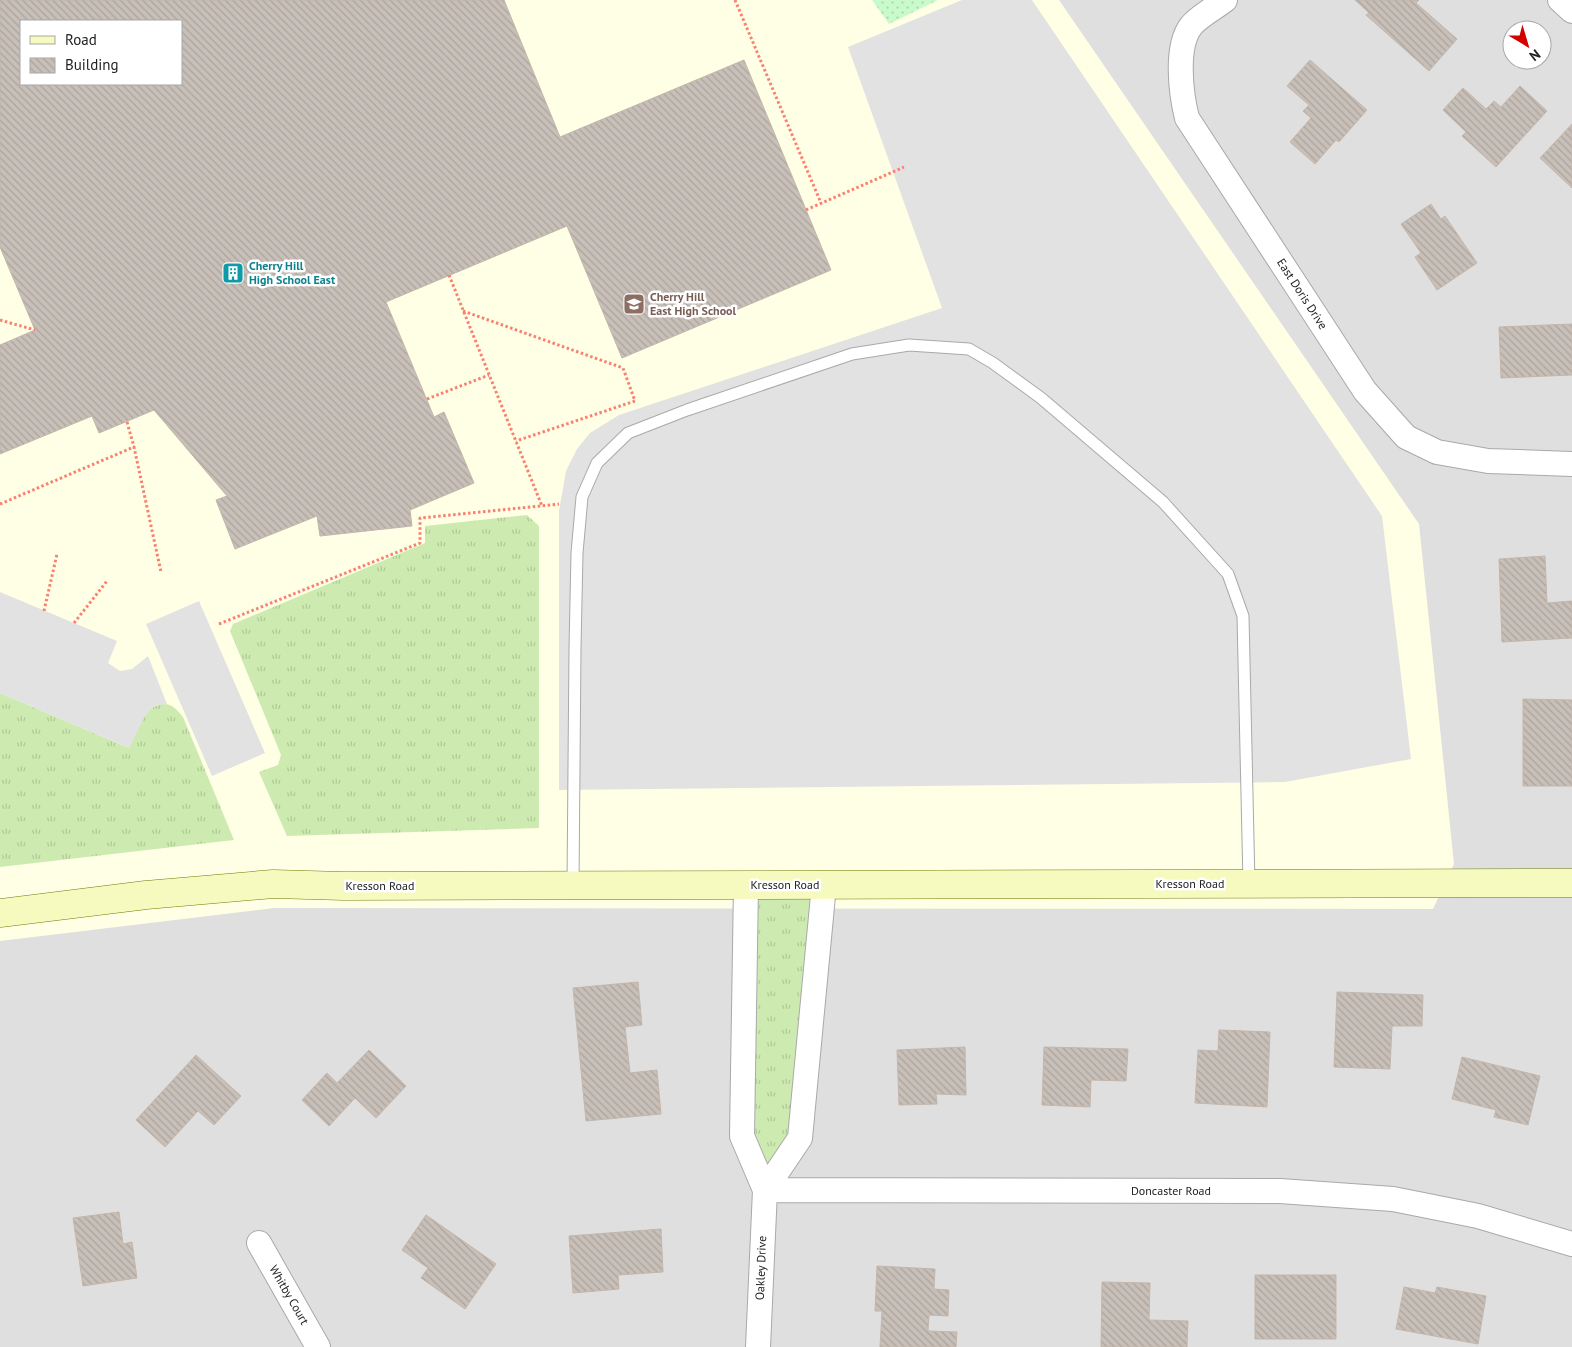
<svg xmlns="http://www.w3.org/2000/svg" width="1572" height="1347" font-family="'PT Sans',sans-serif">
<defs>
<pattern id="grass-tufts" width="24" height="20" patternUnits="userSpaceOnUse" patternTransform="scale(1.25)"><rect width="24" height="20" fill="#cdebb0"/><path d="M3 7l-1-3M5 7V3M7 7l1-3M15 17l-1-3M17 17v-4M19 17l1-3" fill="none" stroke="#b0c997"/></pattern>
<pattern id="park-dots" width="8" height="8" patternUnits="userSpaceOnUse" patternTransform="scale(1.25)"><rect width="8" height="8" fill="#c8facc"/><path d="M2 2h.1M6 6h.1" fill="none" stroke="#acd6af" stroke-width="1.8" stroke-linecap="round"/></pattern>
<pattern id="building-back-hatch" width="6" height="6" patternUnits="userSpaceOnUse" patternTransform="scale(1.25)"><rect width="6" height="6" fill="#c7bfb8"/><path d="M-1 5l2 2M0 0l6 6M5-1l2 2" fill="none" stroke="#aba49e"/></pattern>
</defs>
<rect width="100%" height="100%" fill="#f2efe9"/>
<!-- residential -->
<path fill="#e0dfdf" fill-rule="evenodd" d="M1032 0H1572V1347H0V913ZM1512 30H1542V60H1512Z"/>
<!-- education -->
<path fill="#ffffe5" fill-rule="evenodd" d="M0 0H1059L1419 524 1454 864 1433 909 274 908 0 941ZM21 21H181V84H21Z"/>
<!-- grass -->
<path fill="url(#grass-tufts)" d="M527 515 539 526V828L287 836 259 772 278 765 281 755 230 631 233 624 425 543V526Z
M0 693 129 748C138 732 142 705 164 704 173 704 178 711 183 717L234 840 0 867Z
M746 885H824L800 1138 765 1190 742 1136Z"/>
<!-- park -->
<path fill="url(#park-dots)" d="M872 0H938L889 24Z"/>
<!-- parking -->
<path fill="#e2e2e2" d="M962 0H1032L1382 516 1411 759 1285 782 559 790V511L566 471 577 449 590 433 619 415 942 308 848 47Z
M0 592 117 641 108 663 120 671 132 669 148 656 167 704 156 705 146 714 129 748 0 693Z
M199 601 265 753 212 776 146 624Z"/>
<!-- building -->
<path fill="url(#building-back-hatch)" stroke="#c4b6ab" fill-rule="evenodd" d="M0 0H504L560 137 744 60 831 270 622 358 567 226 386 302 434 417 444 412 474 483 410 510 412 526 320 536 317 516 235 549 216 500 227 496 154 410 99 433 92 416 0 454V345L35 330 0 247ZM21 21H181V84H21Z
M1355 0H1419L1416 3 1457 39 1429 71 1366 15 1369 13Z
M1310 60 1367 110 1339 142 1336 140 1315 164 1290 142 1311 118 1303 111 1309 105 1287 86Z
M1520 86 1547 111 1496 167 1462 136 1466 132 1443 110 1463 88 1486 109 1494 101 1501 107Z
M1572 124V188L1540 158Z
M1431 204 1441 219 1445 216 1477 263 1437 290 1415 257 1421 253 1401 224Z
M1572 324V375L1501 378 1499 327Z
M1545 556 1547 603 1572 601V638L1502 642 1499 559Z
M1523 699 1572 700V786H1523Z
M638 982 642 1025 625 1027 630 1073 657 1070 661 1114 586 1121 573 988Z
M1337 992 1423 995 1422 1026H1392L1390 1069 1334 1067Z
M1219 1030 1270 1032 1267 1107 1195 1103 1198 1050 1218 1051Z
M965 1047 966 1095 936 1094 937 1104 899 1105 897 1050Z
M1044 1047 1128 1049 1126 1081 1091 1080 1090 1107 1042 1105Z
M369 1050 406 1086 376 1118 355 1098 329 1126 302 1100 327 1073 337 1083Z
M196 1055 241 1096 214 1125 198 1111 165 1147 136 1120Z
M1462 1057 1540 1076 1528 1125 1494 1117 1496 1110 1452 1099Z
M119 1212 123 1244 132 1242 137 1278 83 1286 73 1218Z
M426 1215 496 1264 465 1309 421 1278 428 1268 402 1250Z
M661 1229 663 1272 618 1275 619 1289 573 1293 569 1236Z
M877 1266 935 1269 934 1289 949 1290 948 1316 929 1315 928 1331 957 1332 956 1347H880L882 1311H875Z
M1255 1275H1336V1339H1255Z
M1102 1282 1150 1283 1149 1320 1188 1321 1187 1347H1101Z
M1404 1287 1435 1293 1437 1287 1486 1296 1478 1344 1396 1329Z"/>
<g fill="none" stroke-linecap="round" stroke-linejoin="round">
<!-- lane casing -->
<g stroke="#a9a9a9" stroke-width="13">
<path id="lane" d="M573 885 575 648 577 553 582 497 597 463 628 433 687 410 852 354 909 345 969 349 993 363 1041 398 1163 502 1228 574 1243 616 1249 884"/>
</g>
<!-- street casing -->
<g stroke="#a9a9a9" stroke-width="26">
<path id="street" d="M1225 0C1215 8 1199 16 1191 26 1175 47 1181 94 1187 118L1365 391 1406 437 1437 452 1488 461 1572 464
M1560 0 1572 11
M746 885 742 1136 765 1190 758 1347
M765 1190 1280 1191 1393 1199 1478 1216 1572 1244
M765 1190 800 1138 824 885
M259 1243 318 1347"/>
</g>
<!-- secondary casing -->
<g stroke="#707d05" stroke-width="29">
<path id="secondary" d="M0 913 146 895 273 884 344 886 1572 883"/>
</g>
<!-- path -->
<path stroke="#fa8072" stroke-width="3" stroke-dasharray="2.5 2.5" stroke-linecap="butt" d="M735 0 821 203
M806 210 904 167
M449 275 542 506
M463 311 623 368 635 401 516 441
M0 320 35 330
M427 399 489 375
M127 422 134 447
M0 504 134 447 161 572
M44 611 57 554
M74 623 107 581
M219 624 420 543V518L559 504"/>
<!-- lane -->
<use href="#lane" stroke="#fff" stroke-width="11"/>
<!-- street -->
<use href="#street" stroke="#fff" stroke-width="24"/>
<!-- secondary -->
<use href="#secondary" stroke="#f7fabf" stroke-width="28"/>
</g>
<!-- icons -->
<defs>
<g id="building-square" transform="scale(1.125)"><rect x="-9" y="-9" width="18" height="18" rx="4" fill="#0f9aa8" stroke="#fff"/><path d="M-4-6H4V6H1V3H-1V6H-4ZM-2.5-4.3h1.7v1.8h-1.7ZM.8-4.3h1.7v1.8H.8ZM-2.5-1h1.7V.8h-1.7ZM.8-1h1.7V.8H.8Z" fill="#fff"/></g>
<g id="school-square" transform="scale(1.125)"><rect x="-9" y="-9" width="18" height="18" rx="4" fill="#8d6e63" stroke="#fff"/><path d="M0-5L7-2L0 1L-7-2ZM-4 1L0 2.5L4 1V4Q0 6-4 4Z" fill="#fff"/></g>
</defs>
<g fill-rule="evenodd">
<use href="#building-square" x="233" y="273"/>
<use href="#school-square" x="634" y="304"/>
</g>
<g text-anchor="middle" stroke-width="5" stroke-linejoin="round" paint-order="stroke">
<!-- culture labels -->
<g font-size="12" font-weight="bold" fill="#0d838f" stroke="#fff" text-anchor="start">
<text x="249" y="270">Cherry Hill<tspan x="249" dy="14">High School East</tspan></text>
</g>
<!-- street labels -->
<g font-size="12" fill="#222" stroke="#fff">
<text transform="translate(1302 294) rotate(57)" y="4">East Doris Drive</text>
<text x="1190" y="888">Kresson Road</text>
<text x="785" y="889">Kresson Road</text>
<text x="380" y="890">Kresson Road</text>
<text x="1171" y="1195">Doncaster Road</text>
<text transform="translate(761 1268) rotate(-88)" y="4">Oakley Drive</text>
<text transform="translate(289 1295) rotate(60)" y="4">Whitby Court</text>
</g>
<!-- education labels -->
<g font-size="12" font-weight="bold" fill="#785e54" stroke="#fff" text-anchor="start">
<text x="650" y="301">Cherry Hill<tspan x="650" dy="14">East High School</tspan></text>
</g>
</g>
<!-- legend -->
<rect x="20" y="20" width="162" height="65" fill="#ffffff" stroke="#a7a7a7"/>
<rect x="30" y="36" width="25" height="8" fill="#f7fabf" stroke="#a7a7a7"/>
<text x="65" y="45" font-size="15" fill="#222222">Road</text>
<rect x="30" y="58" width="25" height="15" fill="url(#building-back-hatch)" stroke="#a7a7a7"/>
<text x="65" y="70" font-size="15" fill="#222222">Building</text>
<!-- north arrow -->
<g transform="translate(1527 45) rotate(142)"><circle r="24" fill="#ffffff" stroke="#a7a7a7"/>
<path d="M0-4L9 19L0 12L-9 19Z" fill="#d40000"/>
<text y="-8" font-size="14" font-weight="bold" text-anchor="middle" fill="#222222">N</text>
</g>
</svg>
